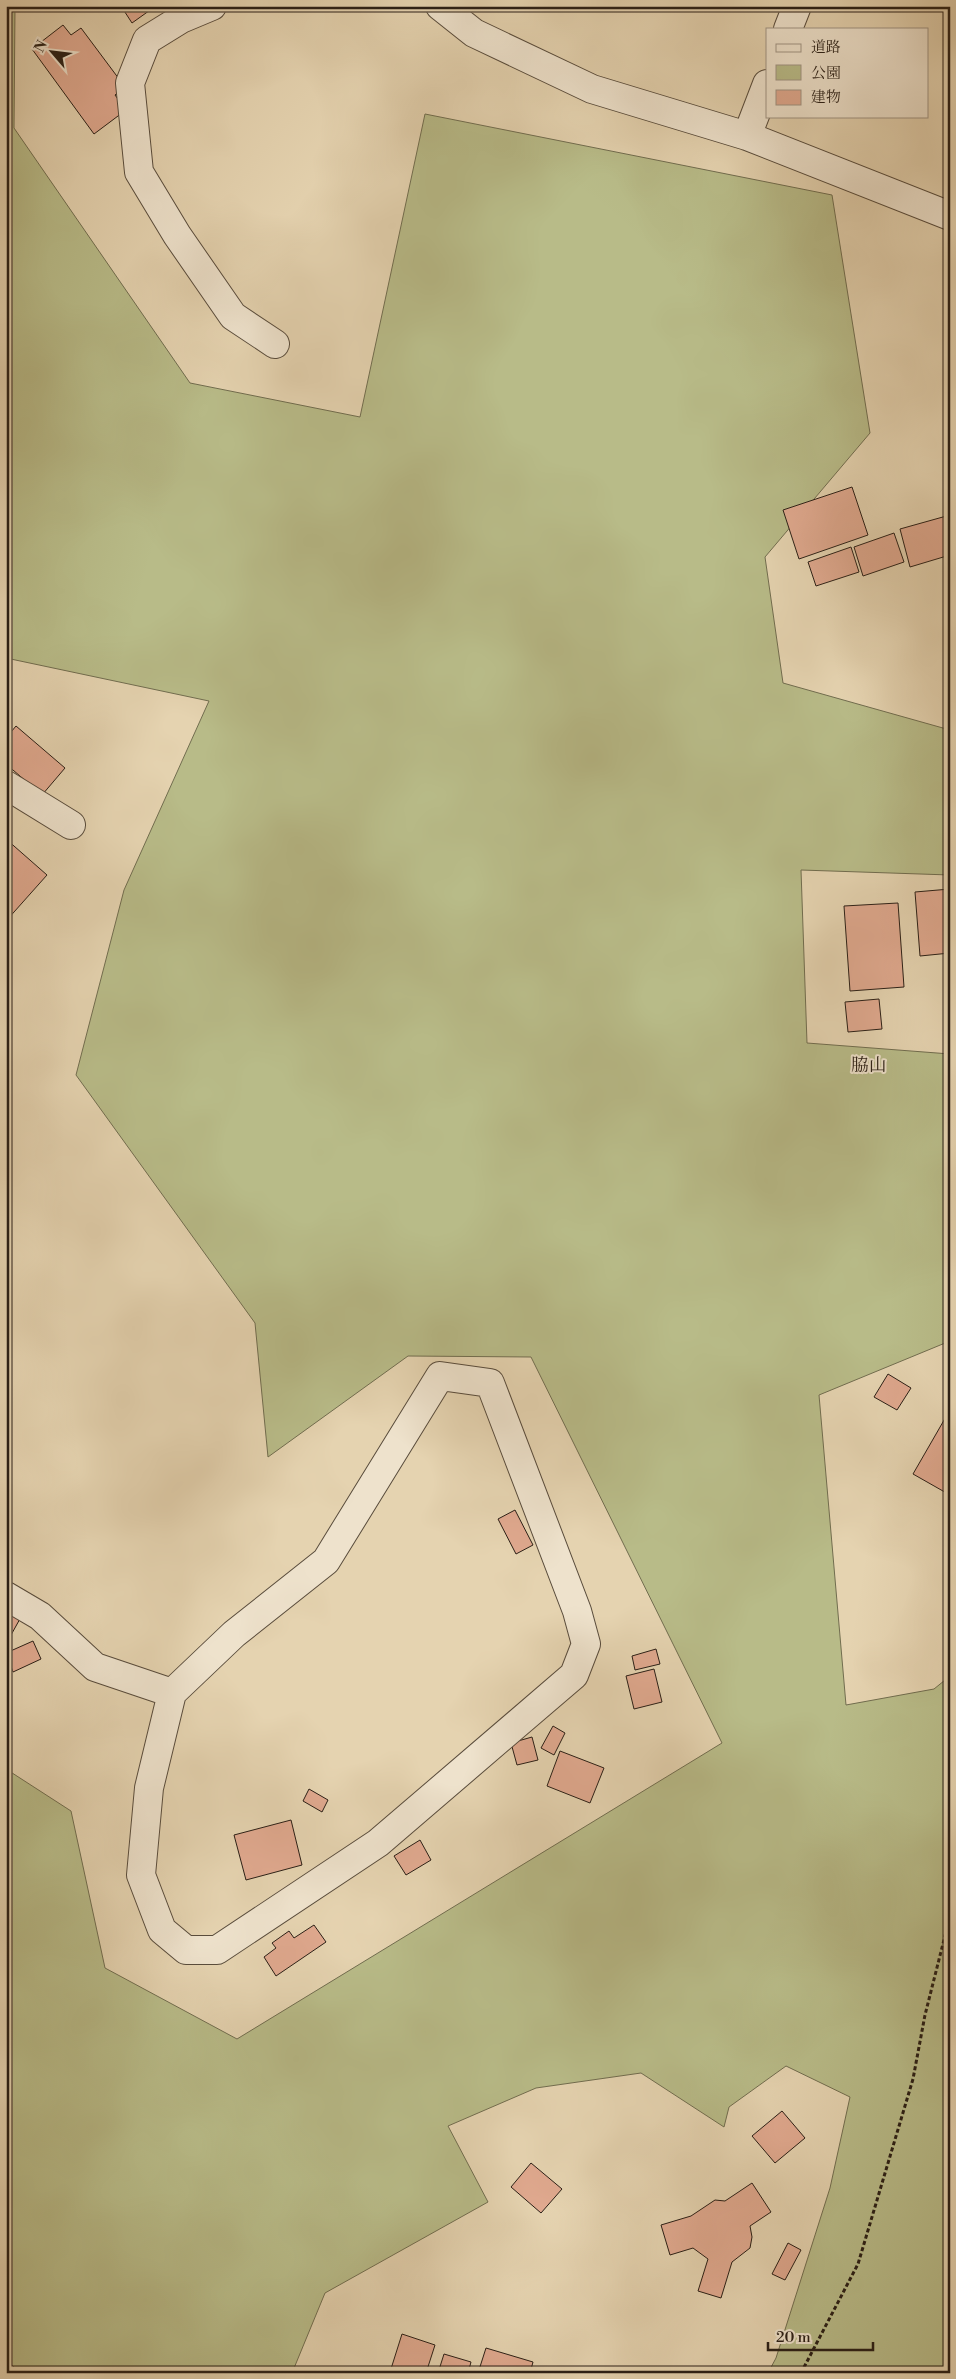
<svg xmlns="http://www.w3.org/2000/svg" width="956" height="2379" font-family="'Libre Bodoni','Noto Serif JP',serif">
<rect width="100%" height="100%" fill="#e5d3b0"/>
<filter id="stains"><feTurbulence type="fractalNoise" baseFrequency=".004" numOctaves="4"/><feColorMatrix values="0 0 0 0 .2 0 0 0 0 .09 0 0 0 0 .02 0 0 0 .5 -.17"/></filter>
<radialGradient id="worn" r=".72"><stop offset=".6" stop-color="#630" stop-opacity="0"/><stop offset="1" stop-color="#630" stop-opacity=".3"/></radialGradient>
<!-- green -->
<path fill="#b8bb88" stroke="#716d4f" d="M6 6H15L14 128 190 383 360 417 425 114 832 195 870 433 765 557 783 683 950 730V875L801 870 807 1043 950 1054V1341L819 1395 846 1705 934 1689 950 1676V2373H768L776 2358 830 2188 850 2097 786 2066 729 2107 724 2127 641 2073 536 2088 448 2126 488 2202 325 2293 292 2373H20L6 2359V1769L71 1811 105 1968 237 2039 722 1743 531 1357 408 1356 268 1457 255 1323 76 1075 124 890 209 701 6 658Z"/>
<!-- building -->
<path fill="#e0a98f" stroke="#2a1f16" d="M121 6H152L153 8 132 23Z
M63 25 71 35 81 28 125 87 115 95 126 110 94 134 32 49Z
M852 487 868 535 799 559 783 510Z
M950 515V555L910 567 900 529Z
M894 533 904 562 863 576 854 547Z
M851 547 859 572 816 586 808 562Z
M16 726 65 768 42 795 6 764V738Z
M6 839 47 875 6 921Z
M950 889V953L920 956 915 892Z
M898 903 904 987 850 991 844 906Z
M879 999 882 1029 848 1032 845 1002Z
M888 1374 911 1388 897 1410 874 1397Z
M947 1415 950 1417V1495L913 1474Z
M515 1510 533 1545 516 1554 498 1519Z
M6 1609 21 1617 6 1644Z
M33 1641 41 1659 13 1672 6 1653Z
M656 1649 660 1664 635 1670 632 1656Z
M654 1669 662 1702 634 1709 626 1676Z
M553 1726 565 1733 554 1755 541 1748Z
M532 1737 538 1760 517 1765 511 1743Z
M560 1751 604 1768 590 1803 547 1786Z
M309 1789 328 1800 322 1812 303 1801Z
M291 1820 302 1865 246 1880 234 1835Z
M420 1840 431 1860 406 1875 394 1856Z
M314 1925 326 1942 276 1976 264 1957 276 1948 272 1943 289 1931 294 1938Z
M782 2111 805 2138 775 2163 752 2136Z
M531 2163 562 2189 541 2213 511 2187Z
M752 2183 771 2212 750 2226 752 2237 750 2248 732 2262 721 2298 698 2291 708 2259 693 2248 670 2255 661 2225 691 2216 715 2200 725 2201Z
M788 2243 801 2250 785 2280 772 2274Z
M402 2334 435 2345 426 2373 390 2372Z
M486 2348 533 2362 530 2373H478Z
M444 2354 471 2362 468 2373H438Z
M356 2369 367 2373H354Z"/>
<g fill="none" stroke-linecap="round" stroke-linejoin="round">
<!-- street casing -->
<g stroke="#594c3c" stroke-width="30">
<path id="street" d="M212 6 181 19 147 40 130 83 139 172 177 235 233 316 275 344
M440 6 474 33 592 89 747 136 950 216
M788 29 797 6
M747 136 767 84
M6 785 71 825
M440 1376 490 1383 577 1611 586 1644 574 1675 378 1843 217 1950H186L162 1930 141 1875 149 1788 172 1693 234 1634 326 1561Z
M6 1596 40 1616 95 1667 172 1693"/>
</g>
<!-- path -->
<path stroke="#2a1f16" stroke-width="3" stroke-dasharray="4 2.5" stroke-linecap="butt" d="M801 2373 858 2264 913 2079 925 2015 950 1916"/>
<!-- street -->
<use href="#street" stroke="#eee2cc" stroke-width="28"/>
</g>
<g text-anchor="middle" stroke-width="4" stroke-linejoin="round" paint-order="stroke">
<!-- neighbourhood labels -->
<g font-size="18" fill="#2a1f16" stroke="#eee2cc">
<text x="869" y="1071">脇山</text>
</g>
</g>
<!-- margin -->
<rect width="956" height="2379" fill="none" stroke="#e5d3b0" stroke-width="25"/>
<rect x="8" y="8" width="941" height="2364" fill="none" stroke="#2a1f16" stroke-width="2.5"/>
<rect x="12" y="12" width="931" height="2354" fill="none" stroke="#2a1f16"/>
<!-- legend -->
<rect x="766" y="28" width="162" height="90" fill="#eee2cc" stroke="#a09483"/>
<rect x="776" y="44" width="25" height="8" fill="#eee2cc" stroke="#a09483"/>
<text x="811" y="52" font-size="15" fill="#2a1f16">道路</text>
<rect x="776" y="65" width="25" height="15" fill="#b8bb88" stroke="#a09483"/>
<text x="811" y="78" font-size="15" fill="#2a1f16">公園</text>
<rect x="776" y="90" width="25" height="15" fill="#e0a98f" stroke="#a09483"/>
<text x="811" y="102" font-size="15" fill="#2a1f16">建物</text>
<!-- north arrow -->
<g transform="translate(52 52) rotate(298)" stroke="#eee2cc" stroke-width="4" paint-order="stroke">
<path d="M0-4L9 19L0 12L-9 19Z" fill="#2a1f16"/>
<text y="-8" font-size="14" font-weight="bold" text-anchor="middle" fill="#2a1f16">N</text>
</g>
<!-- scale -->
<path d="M768 2342v8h105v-8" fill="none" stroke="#2a1f16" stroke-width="2.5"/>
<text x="776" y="2342" font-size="15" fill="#2a1f16" stroke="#eee2cc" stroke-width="4" paint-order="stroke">20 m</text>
<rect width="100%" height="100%" filter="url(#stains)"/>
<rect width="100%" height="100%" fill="url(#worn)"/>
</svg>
